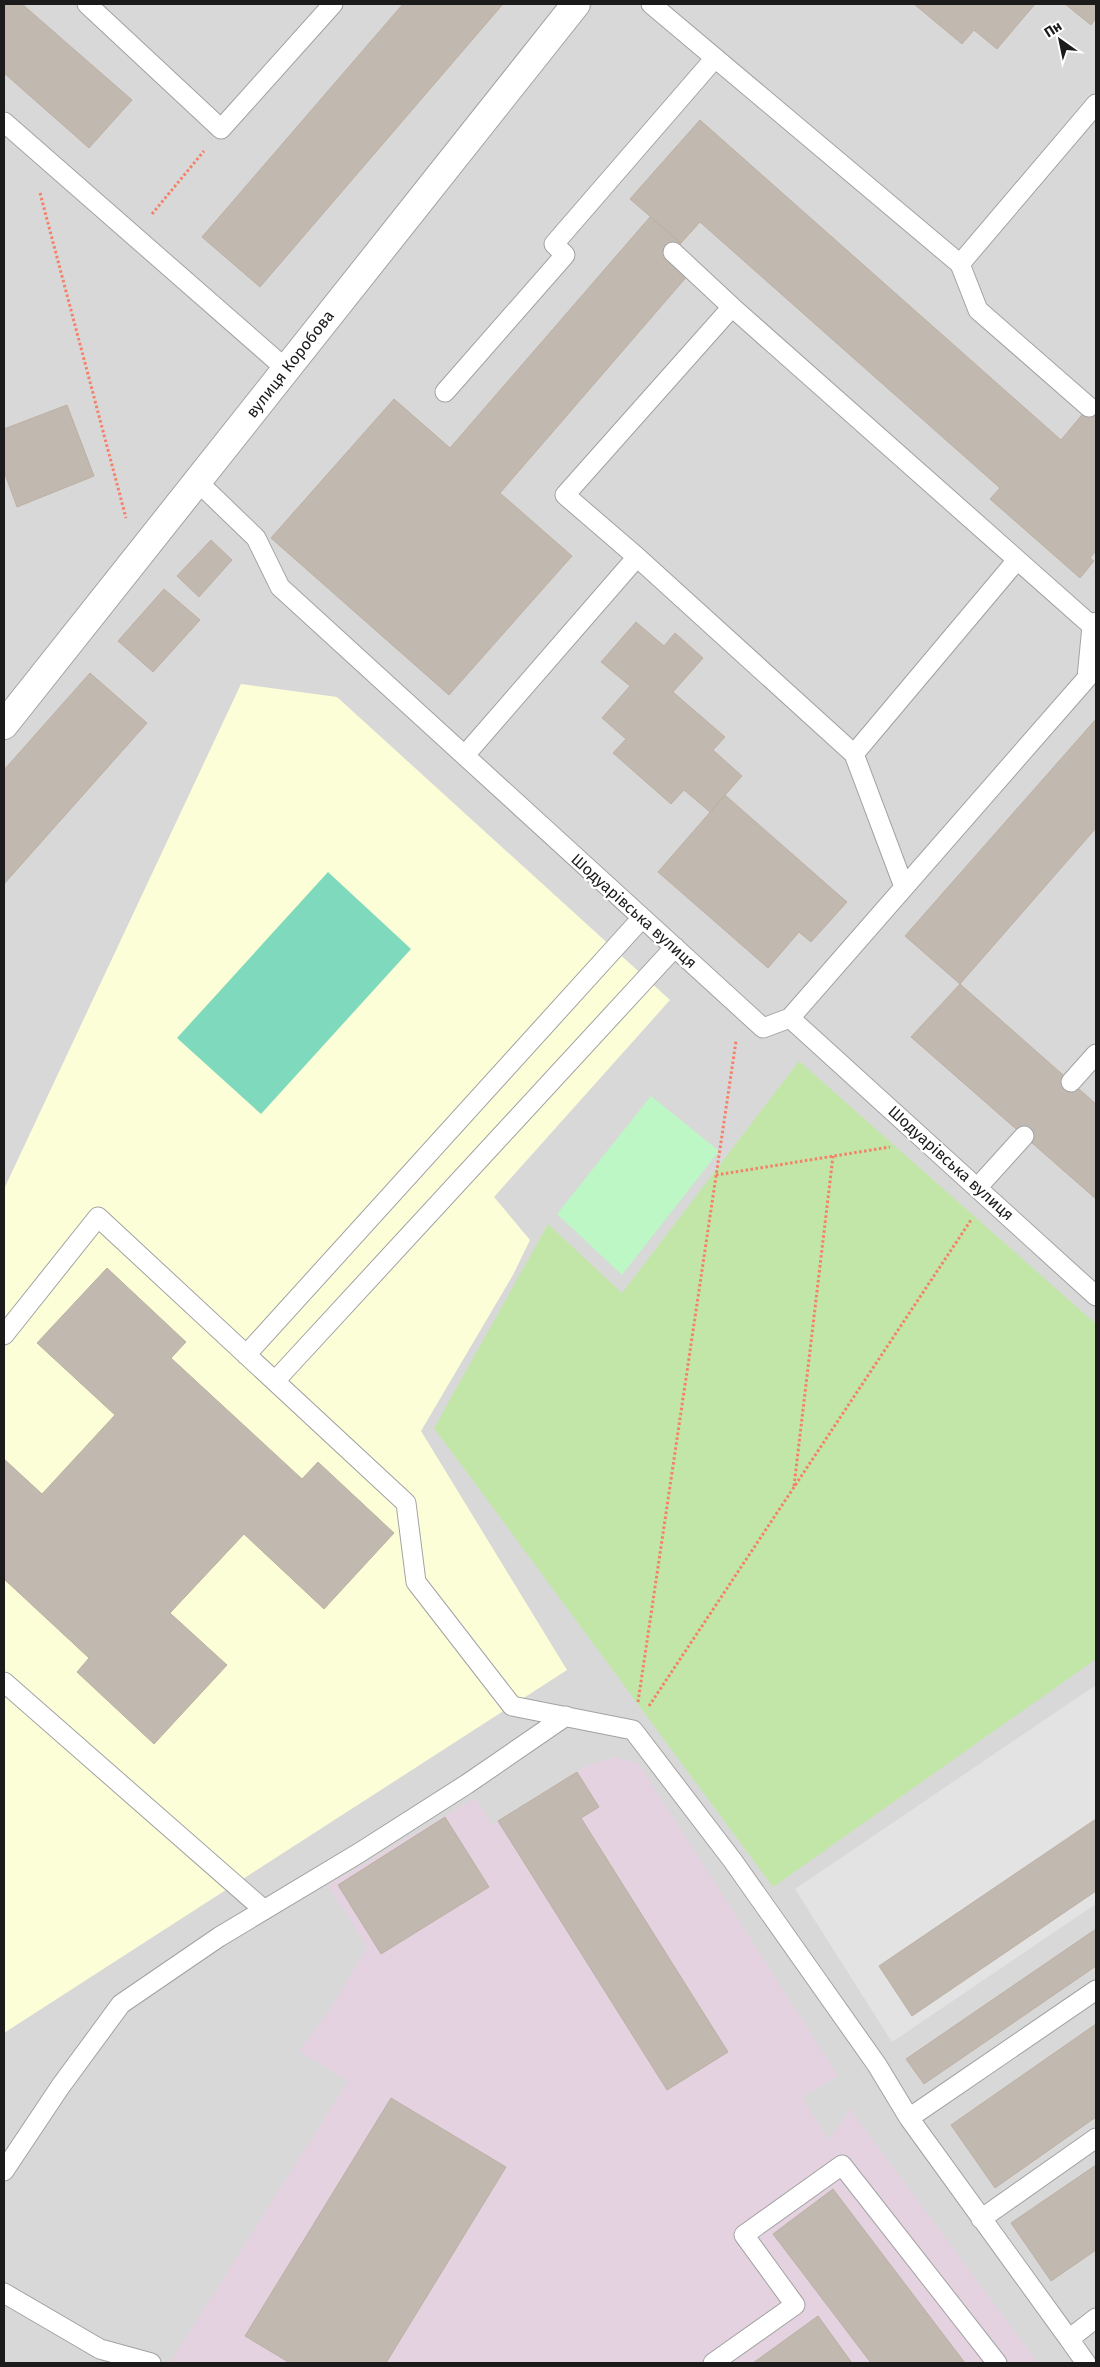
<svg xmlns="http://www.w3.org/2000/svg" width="1100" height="2367" viewBox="0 0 1100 2367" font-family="'Fira Sans',sans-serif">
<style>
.residential{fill:#d9d8d8}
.industrial{fill:#e5d2e1}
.education{fill:#fcfed8}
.grass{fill:#c2e6a7}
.park{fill:#bdf7c5}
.pitch{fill:#7fdabd}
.parking{fill:#e3e3e3}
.building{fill:#c1b8b0;stroke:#bdb0a3}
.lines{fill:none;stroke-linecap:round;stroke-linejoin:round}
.lane-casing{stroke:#a2a2a2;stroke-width:21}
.street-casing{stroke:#a2a2a2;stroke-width:30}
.path{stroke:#f58068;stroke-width:3;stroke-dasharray:2.5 2.5;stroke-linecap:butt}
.lane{stroke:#fff;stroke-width:19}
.street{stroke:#fff;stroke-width:28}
.labels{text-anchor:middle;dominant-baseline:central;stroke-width:4.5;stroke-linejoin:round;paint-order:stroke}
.street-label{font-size:16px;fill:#1b1b1b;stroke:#fff}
</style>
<rect width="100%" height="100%" fill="#ece9e0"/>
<!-- residential -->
<path class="residential" d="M4,4H1096V2363H4Z"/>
<!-- industrial -->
<path class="industrial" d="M615,1757L639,1764L838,2076L802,2097L829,2140L850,2109L1038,2363H170L348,2081L299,2051L329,2011L367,1947L328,1885L475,1798L492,1825L587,1766Z"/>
<!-- education -->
<path class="education" d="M241,684L337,697L670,1000L494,1197L530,1240L513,1275L421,1431L567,1670L4,2033V1189Z"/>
<!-- grass -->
<path class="grass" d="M799,1061L1096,1324V1659L773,1887L434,1428L548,1224L622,1293Z"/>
<!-- park -->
<path class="park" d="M651,1096L719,1151L622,1275L557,1214Z"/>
<!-- pitch -->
<path class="pitch" d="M328,872L411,949L261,1114L177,1038Z"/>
<!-- parking -->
<path class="parking" d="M1096,1685V1904L892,2042L795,1889Z"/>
<!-- building -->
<path class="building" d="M4,4H22L132,100L89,148L4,73Z
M403,4H503L260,287L202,237Z
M914,4H1035L997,49L974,30L962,44Z
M1065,4H1096V18L1091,25Z
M700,120L1061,440L1096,398V551L1090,558L1094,561L1080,578L990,499L1000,488L700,222L681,243L630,199Z
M650,217L681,243L669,257L689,274L500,493L572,556L449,695L271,538L394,399L450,448Z
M67,405L94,476L17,507L4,471V429Z
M211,540L232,560L199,597L177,576Z
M164,589L200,620L153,672L118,641Z
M636,622L664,646L675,633L703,658L673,692L725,737L713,750L742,776L710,812L684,790L671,804L613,753L626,739L602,718L630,686L601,662Z
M90,673L147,723L4,884V770Z
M1096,719V828L960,984L905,936Z
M725,795L847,902L811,942L799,932L768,968L658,872Z
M960,984L1096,1104V1199L911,1037Z
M107,1268L186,1342L171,1358L302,1479L318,1462L394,1533L324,1609L244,1534L170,1613L227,1665L154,1744L77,1672L89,1658L4,1579V1459L42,1494L115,1415L37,1343Z
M577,1772L599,1807L581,1818L728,2052L667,2090L498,1821Z
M445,1817L489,1887L381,1954L338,1885Z
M1096,1819V1891L912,2016L879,1966Z
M1096,1929V1966L924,2084L906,2059Z
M1096,2024V2117L995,2188L951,2125Z
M391,2098L506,2167L386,2363H290L245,2336Z
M1096,2165V2250L1051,2281L1011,2223Z
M833,2189L965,2363H871L773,2234Z
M818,2316L852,2363H753Z"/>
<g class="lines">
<defs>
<path id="lane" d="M87,4L221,129L333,4
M651,4L960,264L1096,104
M4,122L286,369
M673,252L732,307
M960,264L978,310L1089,407
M445,392L565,255L554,244L715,58
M197,481L256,538L280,587L763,1028L790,1018L1096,1296
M637,557L854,754L904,887
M854,754L1017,560
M465,755L637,557L565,495L732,307L1092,626L1096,622
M790,1018L1087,678L1092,626
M1071,1082L1096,1054
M977,1188L1024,1136
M4,1335L98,1217L406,1503L416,1582L512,1706L633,1730L733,1861L877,2065L909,2118L1069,2339L1096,2318
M246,1355L642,918
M275,1381L675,947
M4,1682L264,1910
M909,2118L1096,1990
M4,2171L60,2087L121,2004L219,1937L359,1853L467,1784L566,1716
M981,2219L1096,2138
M4,2293L100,2349L151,2363
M1069,2339L1086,2363
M713,2363L795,2305L744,2235L842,2165L997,2363"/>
<path id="street" d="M4,725L576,4"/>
</defs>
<!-- lane casing -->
<use href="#lane" class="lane-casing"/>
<!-- street casing -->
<use href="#street" class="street-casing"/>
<!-- path -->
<path class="path" d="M40,193L126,518
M152,214L204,151
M716,1175L890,1147
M794,1486L833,1156
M638,1702L736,1041
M649,1706L971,1220"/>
<!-- lane -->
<use href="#lane" class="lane"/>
<!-- street -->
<use href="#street" class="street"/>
</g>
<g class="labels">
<!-- street labels -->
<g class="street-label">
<text transform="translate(290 364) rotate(-52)">вулиця Коробова</text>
<text transform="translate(634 911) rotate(42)">Шодуарівська вулиця</text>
<text transform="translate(951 1163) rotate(42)">Шодуарівська вулиця</text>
</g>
</g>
<!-- border -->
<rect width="1100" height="2367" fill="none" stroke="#1b1b1b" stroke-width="10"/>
<!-- north arrow -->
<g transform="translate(1060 40) rotate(327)" stroke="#ffffff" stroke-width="4" paint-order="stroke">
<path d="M0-4L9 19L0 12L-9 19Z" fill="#1b1b1b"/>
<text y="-8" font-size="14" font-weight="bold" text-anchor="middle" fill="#1b1b1b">Пн</text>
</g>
</svg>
